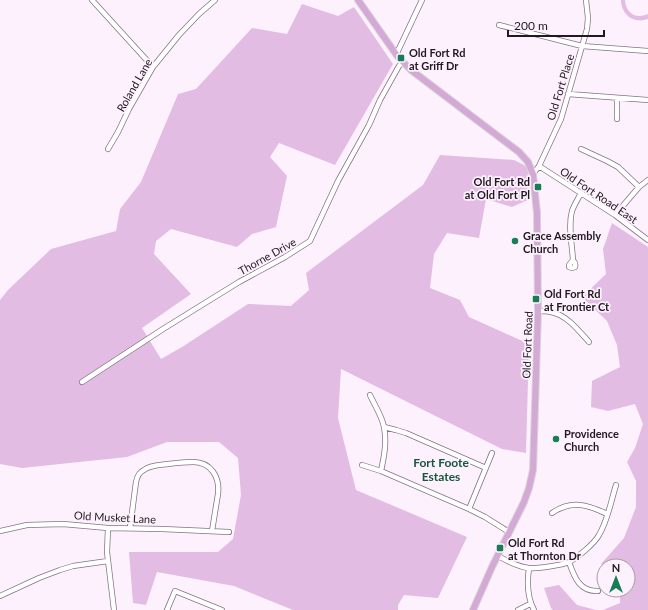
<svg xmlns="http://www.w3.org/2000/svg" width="648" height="610" viewBox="0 0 648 610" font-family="Lato,sans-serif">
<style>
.green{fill:#e2bce2}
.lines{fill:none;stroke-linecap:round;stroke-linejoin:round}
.minor-casing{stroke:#827482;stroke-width:6}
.major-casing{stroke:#d7d6d7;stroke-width:8}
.minor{stroke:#fff;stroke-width:4.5}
.major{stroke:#d4a9d5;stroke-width:6}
.poi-dot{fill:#187c55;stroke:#fef1fe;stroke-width:1.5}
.labels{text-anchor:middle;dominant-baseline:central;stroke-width:3.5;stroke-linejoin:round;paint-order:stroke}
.poi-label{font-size:11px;font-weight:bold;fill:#201a20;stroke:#fef1fe;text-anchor:start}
.street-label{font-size:11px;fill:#201a20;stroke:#fef1fe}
.neighbourhood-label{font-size:12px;font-weight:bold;fill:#15573c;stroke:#fef1fe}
</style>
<rect width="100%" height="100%" fill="#fef1fe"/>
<!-- green -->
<path class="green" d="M621,0H625C626,14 636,19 648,14V19C634,24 621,15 621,0Z
M302,4L338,16L354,7L393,64L335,165L279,143L270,157L287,176L276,227L252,234L237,247L171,229L156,241L154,254L191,294L142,328L161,359L182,347L248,304L291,306L309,290L306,273L423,185L440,155L514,160L528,167L530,199L512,207L486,199L479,238L447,233L434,254L430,288L460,300L469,317L529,344L526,453L502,449L341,369L338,418L356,490L467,537L438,598L404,595L398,605V610H293L234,586L157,572L146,605L133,603L129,552H218L233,539L241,495L238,458L219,442H167L127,457L22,468L0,464V300L8,290L51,249L116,231L120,209L141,182L178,94L196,89L252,28L287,34Z
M612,223L648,247V610H603L620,603V590H628V566L604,567L601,564L624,538L636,507V481L627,462L635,448L643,424L635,404L608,411L591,407L592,381L620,367L617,345L607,321L582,297L606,274L603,249Z
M559,585L577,605L596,610H553L551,608L544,588Z"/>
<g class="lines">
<defs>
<path id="minor" d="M92,0L153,67
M499,25L582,46L648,51
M396,55L422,0
M568,94L648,100
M617,119V98
M108,149L118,132L129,109L153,67L179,35L199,14L215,0
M581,149L607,161L618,167L639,187
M539,166L615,215L648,240
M533,174L539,166L561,119L587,29L588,18L586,0
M615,215L639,187L648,180
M573,260C572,244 568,226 572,211C574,205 578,199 581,193
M573,260C575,262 576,264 575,267L572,268L569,267V265Z
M538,311C543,311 547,311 551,312C567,315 579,331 589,342
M82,382L163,329L239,282L285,257L310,241L338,181L369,125L380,100L399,66L403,62
M370,395C375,406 382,416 384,427C387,442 384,457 381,471
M384,427L396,430L406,433L486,468
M362,465L381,471L469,509L485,517L509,532
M469,509L492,453
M552,513C571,500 587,504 607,514
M108,528L107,552L114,610
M130,528L136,482C137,477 139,472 144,470C150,465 161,465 168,464C176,463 185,462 193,462C211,462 220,477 218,494L212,531
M0,531L27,525L63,524L108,528L162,529L229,532
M498,556C507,561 518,567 529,568C537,569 562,565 569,562C578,557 594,544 599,535C608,520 611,501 616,485
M569,562C574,576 579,592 598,591
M529,568C527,582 527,597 534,610
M0,596L39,578L60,570L73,566L108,561
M167,610L175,591L222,610
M518,610L530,604"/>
<path id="major" d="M358,0L398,57L411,70L519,152L528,162L533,174L537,213L538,311L533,470L529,488L524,502L492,567L473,610"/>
</defs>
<!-- minor casing -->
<use href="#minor" class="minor-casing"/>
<!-- major casing -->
<use href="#major" class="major-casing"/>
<!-- minor -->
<use href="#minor" class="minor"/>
<!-- major -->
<use href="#major" class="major"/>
</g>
<!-- markers -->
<g class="poi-dot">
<rect x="397" y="54" width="8" height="8" rx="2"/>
<rect x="534" y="183" width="8" height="8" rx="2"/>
<circle cx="515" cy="241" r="4"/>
<rect x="532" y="295" width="8" height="8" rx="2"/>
<circle cx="556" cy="439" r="4"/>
<rect x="496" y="544" width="8" height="8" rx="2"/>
</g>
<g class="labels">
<!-- poi labels -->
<g class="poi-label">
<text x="409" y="52">Old Fort Rd<tspan x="409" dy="13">at Griff Dr</tspan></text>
<text x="530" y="181" text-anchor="end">Old Fort Rd<tspan x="530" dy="13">at Old Fort Pl</tspan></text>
<text x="523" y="235">Grace Assembly<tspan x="523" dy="13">Church</tspan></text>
<text x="544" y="293">Old Fort Rd<tspan x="544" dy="13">at Frontier Ct</tspan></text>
<text x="564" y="433">Providence<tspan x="564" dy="13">Church</tspan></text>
<text x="508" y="542">Old Fort Rd<tspan x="508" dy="13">at Thornton Dr</tspan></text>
</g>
<!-- street labels -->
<g class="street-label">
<text transform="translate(134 85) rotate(-60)">Roland Lane</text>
<text transform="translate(560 87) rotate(-73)">Old Fort Place</text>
<text transform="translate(599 195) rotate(34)">Old Fort Road East</text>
<text transform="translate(267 256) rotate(-29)">Thorne Drive</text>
<text transform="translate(527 345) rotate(-88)">Old Fort Road</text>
<text transform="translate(115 517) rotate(3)">Old Musket Lane</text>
</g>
<!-- neighbourhood labels -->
<g class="neighbourhood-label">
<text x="441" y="462">Fort Foote<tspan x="441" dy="14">Estates</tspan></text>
</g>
</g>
<!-- north arrow -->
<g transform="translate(616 578)"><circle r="19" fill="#fef1fe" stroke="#a59ba5"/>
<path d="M0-3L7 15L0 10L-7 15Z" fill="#187c55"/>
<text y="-6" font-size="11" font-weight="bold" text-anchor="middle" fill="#201a20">N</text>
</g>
<!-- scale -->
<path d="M508 30v6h96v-6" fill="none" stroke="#201a20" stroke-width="2"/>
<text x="514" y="30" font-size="12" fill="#201a20" stroke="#fef1fe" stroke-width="3" paint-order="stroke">200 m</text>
</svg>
